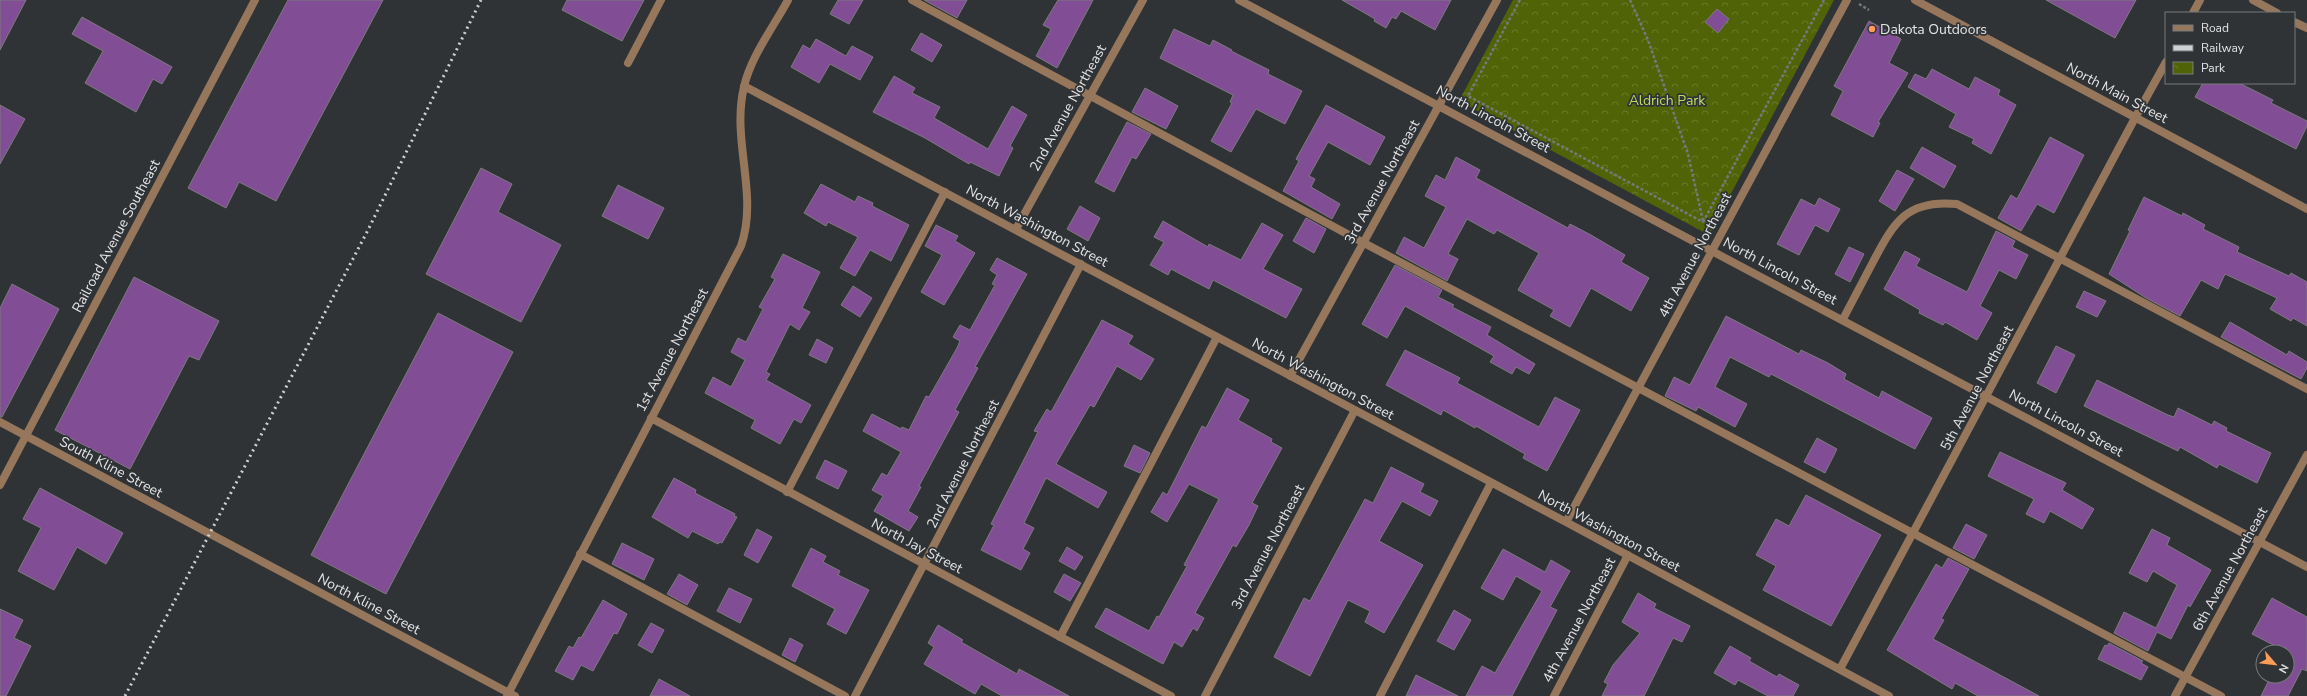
<svg xmlns="http://www.w3.org/2000/svg" width="2307" height="696" viewBox="0 0 2307 696" font-family="'Nunito Sans',sans-serif">
<style>
.park{fill:url(#park-crowns)}
.building{fill:#814e95;stroke:#7d7a7e}
.lines{fill:none;stroke-linecap:round;stroke-linejoin:round}
.path{stroke:#76787b;stroke-width:2.5;stroke-dasharray:3 2;stroke-linecap:butt}
.service{stroke:#96775c;stroke-width:8}
.minor{stroke:#96775c;stroke-width:8}
.tertiary{stroke:#96775c;stroke-width:8}
.rail{stroke:#ced0d2;stroke-width:3;stroke-dasharray:2 4;stroke-linecap:butt}
.poi-dot{fill:#fd9c56;stroke:#303336;stroke-width:1.5}
.labels{text-anchor:middle;dominant-baseline:central;stroke-width:3.5;stroke-linejoin:round;paint-order:stroke}
.poi-label{font-size:14px;fill:#e2e4e6;stroke:#303336;text-anchor:start}
.street-label{font-size:14px;fill:#e2e4e6;stroke:#303336}
.park-label{font-size:14px;fill:#bedc61;stroke:#303336}
</style>
<defs>
<pattern id="park-crowns" width="20" height="18" patternUnits="userSpaceOnUse"><rect width="20" height="18" fill="#516307"/><path d="M2 6a3 3 0 1 1 6 0M12 15a3 3 0 1 1 6 0" fill="none" stroke="#6a792b"/></pattern>
</defs>
<rect width="100%" height="100%" fill="#303336"/>
<!-- park -->
<path class="park" d="M1513,0H1834L1709,235L1459,101Z"/>
<!-- building -->
<path class="building" d="M0,0H26L0,50Z
M288,0H383L276,201L239,182L226,208L188,188Z
M567,0H644L622,41L562,10Z
M838,0H863L849,24L830,14Z
M924,0H967L957,18Z
M1058,0H1093L1057,68L1036,56L1051,29L1043,25Z
M1342,0H1451L1435,30L1401,11L1396,19L1392,17L1386,28L1374,21L1375,19Z
M2046,0H2136L2115,38Z
M1717,9L1729,19L1718,33L1705,22Z
M82,17L172,67L162,84L153,79L136,112L85,83L103,51L72,34Z
M1869,21L1901,39L1889,63L1908,73L1878,122L1880,123L1873,137L1831,115L1843,91L1834,86Z
M1174,29L1210,46L1213,40L1232,50L1231,51L1269,70L1268,74L1302,91L1285,124L1256,109L1231,152L1211,141L1232,103L1230,102L1233,95L1160,58Z
M921,33L942,45L932,62L911,50Z
M816,39L846,56L852,46L873,57L860,80L830,64L819,83L791,67L803,45L810,49Z
M1932,69L1969,89L1975,77L2000,90L1998,95L2016,105L1991,154L1972,143L1974,139L1949,127L1956,114L1908,87L1915,74L1926,79Z
M894,76L915,88L912,93L940,107L934,118L988,149L1012,106L1027,115L1010,146L1013,148L999,176L970,162L969,164L925,138L873,112Z
M2203,83H2239L2273,100L2271,103L2307,121V126L2296,149L2195,97Z
M1145,88L1178,106L1166,129L1132,112Z
M0,105L25,119L0,164Z
M1326,105L1385,137L1370,165L1328,142L1309,176L1315,179L1311,187L1340,204L1332,219L1283,191L1299,161L1296,159Z
M1127,122L1151,134L1136,159L1132,157L1114,192L1095,182Z
M2050,137L2084,155L2054,213L2037,204L2021,231L1998,218L2011,195L2017,199Z
M1922,147L1956,166L1944,188L1910,168Z
M1456,157L1480,170L1476,178L1568,228L1570,224L1591,235L1625,255L1621,262L1649,278L1631,311L1591,288L1570,327L1550,316L1554,310L1518,290L1539,253L1497,230L1494,234L1467,219L1448,254L1458,259L1447,281L1396,253L1404,237L1424,248L1446,207L1425,196L1436,175L1445,180Z
M481,168L512,184L498,212L561,245L521,322L426,274Z
M1897,170L1914,179L1895,211L1879,201Z
M821,184L855,202L858,196L873,203L872,206L909,225L891,261L870,250L855,276L840,268L858,237L828,222L826,226L804,213Z
M618,185L664,208L648,239L602,216Z
M2144,197L2182,216L2183,213L2205,225L2203,229L2239,247L2237,252L2289,276L2291,273L2307,282V326L2293,318L2291,321L2270,309L2277,298L2225,274L2218,289L2201,280L2180,316L2146,298L2109,274L2130,231L2128,230Z
M1819,198L1840,209L1828,232L1815,225L1799,255L1777,244L1801,199L1815,206Z
M1080,206L1100,218L1088,241L1067,229Z
M1306,218L1326,229L1314,253L1293,241Z
M1163,221L1208,247L1209,244L1241,260L1262,223L1283,235L1263,269L1302,289L1286,318L1213,280L1209,289L1171,269L1168,275L1150,265L1164,242L1154,237Z
M936,225L958,236L955,241L975,253L944,305L921,292L942,255L925,246Z
M1996,231L2015,241L2012,247L2028,255L2016,279L1999,270L1980,306L1992,313L1977,340L1945,322L1943,325L1919,313L1920,310L1884,289L1905,251L1920,259L1916,266L1967,292Z
M1849,247L1864,254L1850,282L1835,274Z
M783,254L820,272L802,308L810,312L799,330L790,324L766,372L770,374L766,380L811,405L801,423L794,419L780,444L751,428L755,420L705,393L713,377L731,387L745,360L731,352L738,338L746,342L763,309L759,307L775,279L771,277Z
M997,258L1027,274L975,367L978,368L955,410L959,412L919,486L921,487L908,511L918,517L909,531L874,511L883,496L872,490L882,473L887,476L901,452L863,431L872,414L901,429L902,427L909,430L926,396L929,397L957,348L960,341L953,337L960,325L970,330L995,285L992,284L997,275L990,270Z
M1395,265L1442,290L1438,297L1454,305L1452,307L1491,327L1487,335L1535,364L1529,374L1516,367L1512,374L1490,362L1494,356L1405,306L1387,338L1362,324Z
M134,277L219,321L199,360L189,356L130,469L55,430Z
M12,284L59,309L2,417H0V308Z
M853,286L872,298L860,317L841,305Z
M2084,291L2106,301L2097,317L2076,307Z
M438,313L513,352L386,594L311,555Z
M1726,316L1799,354L1801,350L1828,363L1846,374L1844,379L1879,398L1882,391L1932,418L1915,449L1771,374L1769,377L1730,357L1715,387L1747,404L1735,427L1698,407L1696,411L1665,396L1674,377L1690,385Z
M1102,320L1133,336L1128,344L1154,359L1141,380L1117,366L1094,407L1090,405L1056,464L1107,492L1098,508L1046,478L1024,523L1034,528L1023,549L1030,553L1021,570L981,550L994,525L991,524L1038,432L1034,431L1047,409L1051,412Z
M2230,322L2287,355L2289,351L2307,362V368L2301,379L2221,337Z
M817,339L833,348L826,363L809,355Z
M2056,346L2075,355L2056,393L2037,383Z
M1405,350L1460,378L1457,383L1539,427L1555,397L1580,410L1547,471L1523,458L1525,454L1476,426L1475,428L1443,410L1441,415L1386,385Z
M2097,380L2168,415L2174,417L2178,408L2212,425L2214,421L2227,428L2226,431L2271,453L2257,483L2219,464L2217,468L2180,447L2178,451L2084,406Z
M1227,388L1249,400L1238,420L1272,439L1271,442L1282,448L1252,503L1258,506L1249,525L1236,547L1233,545L1195,613L1204,618L1197,631L1193,628L1182,647L1174,642L1163,664L1095,627L1106,608L1149,631L1157,616L1159,617L1187,566L1184,565L1219,499L1189,484L1167,522L1151,512L1163,492L1167,495L1202,426L1206,428Z
M1817,438L1837,449L1825,473L1804,462Z
M1134,445L1150,453L1140,473L1124,466Z
M2000,452L2066,483L2062,490L2094,509L2082,529L2050,511L2044,523L2026,514L2034,499L1988,476Z
M825,460L847,471L838,489L816,478Z
M1391,467L1424,484L1420,492L1438,501L1430,516L1402,501L1379,541L1423,565L1384,633L1365,622L1370,611L1348,600L1310,676L1274,657L1304,598L1310,601L1365,499L1373,503Z
M674,478L696,490L695,493L735,514L734,516L737,517L722,543L720,542L718,544L692,531L688,538L652,517Z
M40,488L123,533L106,564L77,547L54,590L18,571L41,528L23,519Z
M1806,495L1881,535L1831,626L1763,590L1776,566L1756,555L1776,519L1789,526Z
M1966,524L1987,535L1974,559L1953,548Z
M757,529L772,537L758,563L744,555Z
M2152,529L2170,538L2167,545L2211,570L2190,607L2188,605L2171,639L2157,632L2148,651L2114,633L2124,612L2156,628L2177,585L2153,571L2147,582L2129,573Z
M622,543L654,559L644,580L612,564Z
M1067,547L1083,557L1075,570L1059,561Z
M811,548L826,556L823,562L840,571L838,575L869,590L846,634L827,624L835,609L792,586Z
M1503,549L1545,572L1551,560L1570,571L1550,607L1557,610L1512,696H1466L1482,666L1495,673L1542,591L1516,576L1503,600L1481,588Z
M1948,558L1969,569L1941,619L1944,620L1933,639L2039,696H1978L1955,683L1952,689L1887,650L1936,564L1942,568Z
M679,574L698,585L687,605L667,594Z
M1064,574L1081,583L1070,601L1054,592Z
M729,588L752,599L740,623L717,611Z
M1638,593L1656,604L1654,608L1690,626L1682,642L1673,638L1644,696H1602L1608,684L1604,682L1613,665L1640,633L1622,622Z
M2272,598L2307,617V671L2302,669L2288,696H2261L2271,676H2287V652L2252,634Z
M603,600L627,614L617,634L614,633L593,671L581,665L573,680L555,671L569,646L573,648L579,637L581,638Z
M0,609L23,620L14,638L31,646L6,696H0Z
M1454,610L1471,620L1454,650L1437,641Z
M651,623L664,630L652,653L638,645Z
M938,625L963,640L961,642L1017,674L1019,669L1069,696H1002L981,684L975,694L924,664L934,647L928,643Z
M790,638L803,645L795,662L782,655Z
M2109,643L2143,661L2141,663L2148,667L2141,680L2098,659L2105,645L2107,646Z
M1730,646L1751,658L1749,661L1777,677L1779,674L1799,685L1793,696H1768L1738,680L1735,685L1714,673Z
M1416,675L1458,696H1406Z
M659,679L690,696H650Z"/>
<g class="lines">
<!-- path -->
<path class="path" d="M1520,0L1468,96L1703,222
M1630,0L1648,40L1688,154L1703,221
M1859,4L1869,10
M1703,222L1824,0"/>
<!-- service -->
<path class="service" d="M912,0L1364,243L2221,696
M2253,0L2277,13
M2294,22L2307,28
M1843,319C1853,300 1863,281 1873,262C1894,222 1907,199 1957,204L2307,389
M787,492L945,192
M580,554L845,696
M1060,637L1217,337
M1380,696L1491,483"/>
<!-- minor -->
<path class="minor" d="M1239,0L2307,567
M628,63L661,0
M744,86L1566,522L1889,696
M1016,229L1143,0
M1290,376L1497,0
M651,418L1171,696
M0,485L255,0
M1566,522L1847,0
M1840,669L2135,118
M509,693L515,696
M855,696L1081,264
M1205,696L1355,410
M1554,696L1628,555
M2175,696L2307,455"/>
<!-- tertiary -->
<path class="tertiary" d="M1915,0L2307,209
M2193,13L2200,0
M2135,118L2166,62
M0,422L509,693
M507,696L741,246C759,195 731,140 744,87C750,58 774,26 788,0"/>
<!-- rail -->
<path class="rail" d="M125,696L368,230L481,0"/>
</g>
<!-- markers -->
<circle class="poi-dot" cx="1872" cy="29" r="4"/>
<g class="labels">
<!-- poi labels -->
<g class="poi-label">
<text x="1880" y="29">Dakota Outdoors</text>
</g>
<!-- street labels -->
<g class="street-label">
<text transform="translate(2117 93) rotate(28)">North Main Street</text>
<text transform="translate(1068 108) rotate(-61)">2nd Avenue Northeast</text>
<text transform="translate(1493 119) rotate(28)">North Lincoln Street</text>
<text transform="translate(1382 182) rotate(-61)">3rd Avenue Northeast</text>
<text transform="translate(1037 226) rotate(28)">North Washington Street</text>
<text transform="translate(116 236) rotate(-62)">Railroad Avenue Southeast</text>
<text transform="translate(1695 255) rotate(-62)">4th Avenue Northeast</text>
<text transform="translate(1780 271) rotate(28)">North Lincoln Street</text>
<text transform="translate(672 350) rotate(-62)">1st Avenue Northeast</text>
<text transform="translate(1323 379) rotate(28)">North Washington Street</text>
<text transform="translate(1977 388) rotate(-62)">5th Avenue Northeast</text>
<text transform="translate(2066 423) rotate(28)">North Lincoln Street</text>
<text transform="translate(963 464) rotate(-63)">2nd Avenue Northeast</text>
<text transform="translate(111 467) rotate(28)">South Kline Street</text>
<text transform="translate(1609 531) rotate(28)">North Washington Street</text>
<text transform="translate(917 546) rotate(28)">North Jay Street</text>
<text transform="translate(1268 547) rotate(-62)">3rd Avenue Northeast</text>
<text transform="translate(2230 569) rotate(-61)">6th Avenue Northeast</text>
<text transform="translate(369 604) rotate(28)">North Kline Street</text>
<text transform="translate(1579 620) rotate(-62)">4th Avenue Northeast</text>
</g>
<!-- park labels -->
<g class="park-label">
<text x="1667" y="100">Aldrich Park</text>
</g>
</g>
<!-- legend -->
<rect x="2165" y="12" width="130" height="72" fill="#303336" stroke="#777a7c"/>
<rect x="2173" y="25" width="20" height="6" fill="#96775c" stroke="#777a7c"/>
<text x="2201" y="32" font-size="12" fill="#e2e4e6">Road</text>
<rect x="2173" y="45" width="20" height="6" fill="#ced0d2" stroke="#777a7c"/>
<text x="2201" y="52" font-size="12" fill="#e2e4e6">Railway</text>
<rect x="2173" y="62" width="20" height="12" fill="url(#park-crowns)" stroke="#777a7c"/>
<text x="2201" y="72" font-size="12" fill="#e2e4e6">Park</text>
<!-- north arrow -->
<g transform="translate(2275 664) rotate(118)"><circle r="19" fill="#303336" stroke="#777a7c"/>
<path d="M0-3L7 15L0 10L-7 15Z" fill="#fd9c56"/>
<text y="-6" font-size="11" font-weight="bold" text-anchor="middle" fill="#e2e4e6">N</text>
</g>
</svg>
